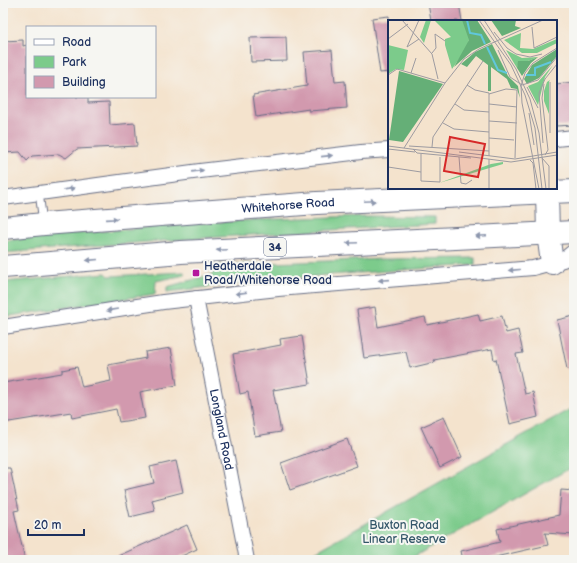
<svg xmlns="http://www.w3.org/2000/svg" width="577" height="563" viewBox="0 0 577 563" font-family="'Balsamiq Sans',sans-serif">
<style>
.green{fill:#7ccb8b;stroke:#4c7d74}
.building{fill:#d299ae}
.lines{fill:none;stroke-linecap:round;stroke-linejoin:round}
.lane-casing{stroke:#676e85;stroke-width:9}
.street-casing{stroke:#676e85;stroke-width:16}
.highway-casing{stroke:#676e85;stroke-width:24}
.lane{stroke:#fff;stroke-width:7}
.street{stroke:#fff;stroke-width:14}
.highway{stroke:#fff;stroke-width:22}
.oneway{fill:#8d97ae}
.poi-dot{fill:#b5179e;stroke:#f6f6f2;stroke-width:1.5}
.labels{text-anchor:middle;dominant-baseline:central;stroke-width:4;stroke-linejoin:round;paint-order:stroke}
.shield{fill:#f6f6f2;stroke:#5d6b8a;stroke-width:1}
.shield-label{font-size:11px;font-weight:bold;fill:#1b2f5e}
.street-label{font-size:12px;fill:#1b2f5e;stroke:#f6f6f2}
.poi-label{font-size:12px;fill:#1b2f5e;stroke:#f6f6f2;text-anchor:start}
.park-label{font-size:12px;fill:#335669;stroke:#f6f6f2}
.inset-river{fill:none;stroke:#60c7dc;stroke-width:2}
.inset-road{fill:none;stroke:#9d9ba1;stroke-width:1}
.view{fill:#d62828;fill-opacity:0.15;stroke:#d62828;stroke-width:2}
.inset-edge{fill:none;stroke:#1b2f5e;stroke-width:2}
</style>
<rect width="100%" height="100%" fill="#f6f6f2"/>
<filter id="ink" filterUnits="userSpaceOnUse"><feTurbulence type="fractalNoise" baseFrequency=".025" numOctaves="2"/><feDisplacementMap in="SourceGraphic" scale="8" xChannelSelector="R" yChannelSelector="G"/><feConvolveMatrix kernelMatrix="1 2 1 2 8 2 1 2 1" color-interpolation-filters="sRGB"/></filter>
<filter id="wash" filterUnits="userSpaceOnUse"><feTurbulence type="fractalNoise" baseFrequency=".012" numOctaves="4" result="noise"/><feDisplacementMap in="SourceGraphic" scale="16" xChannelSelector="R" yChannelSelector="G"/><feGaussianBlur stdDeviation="0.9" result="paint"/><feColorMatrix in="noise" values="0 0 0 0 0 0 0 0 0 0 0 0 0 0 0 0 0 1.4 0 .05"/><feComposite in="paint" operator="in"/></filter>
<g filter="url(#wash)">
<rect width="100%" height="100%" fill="#f4e3cd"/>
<!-- green -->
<path class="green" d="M368,216L435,217V224C291,232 147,241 3,253V241C41,236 79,233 117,230C201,222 285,218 368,216Z
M475,258V265L329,275L250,282L167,292V287L213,274V265L385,259Z
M184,272L185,275L156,281L155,294L3,317V282L106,273L109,276Z
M574,407V466L408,560H301L545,423Z"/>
<g id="blocks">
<!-- building -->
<path class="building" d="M428,3H459L462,21H431Z
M389,16V72L380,73L372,18Z
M286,37L287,61L251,62L250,38Z
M23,40V46L27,45V97H88V103L109,102L110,125L135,123L137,146L77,149L66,158L59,154L32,156L27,161L20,152L3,153V41Z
M332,50L335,82L345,81L347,108L309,111V109L256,117L253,95L307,86L304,52Z
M574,82V125L556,126V84Z
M375,307L378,327L425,317L427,325L478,314L480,321L502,316L506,333L518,330L523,353L516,354L525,394L533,392L538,417L510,424L496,359L494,360L492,349L434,360L435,362L410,368L406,352L364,358L357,310Z
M574,316V368L567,369L557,320Z
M302,336L310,384L273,390L281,432L255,436L248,392L240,394L233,354L281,345L280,339Z
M171,348L177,385L140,392L145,418L119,422L116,409L72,418L71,412L3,423V383L62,373V370L77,367L82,387L111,381L108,365L146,358L145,352Z
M444,417L462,457L440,468L421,427Z
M347,439L357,466L290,490L281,463Z
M176,461L183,492L152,500L155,511L130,517L124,490L154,483L150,467Z
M3,468H10L19,510L14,511L25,560H3Z
M561,490L574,491V535L545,533L548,545L482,560H463L461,551L500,542L497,529L559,515Z
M187,525L197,549L173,560H109Z"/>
</g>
</g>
<g filter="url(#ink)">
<use href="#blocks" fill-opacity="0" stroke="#676e85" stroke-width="1"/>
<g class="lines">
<defs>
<path id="lane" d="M39,193L43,222"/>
<g id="street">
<path d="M556,139L574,137"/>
<path d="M3,198L200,171L361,152L389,150"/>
<path id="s1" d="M196,298L247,560"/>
<path d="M3,327L163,302L278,289L533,268L563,260L574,251"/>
</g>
<g id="highway">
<path d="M547,192L548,233L552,263"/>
<path id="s2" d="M3,228L44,224L317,203L574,191"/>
<path d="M3,267L181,252L574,232"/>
</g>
</defs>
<!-- lane casing -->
<use href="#lane" class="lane-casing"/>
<!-- street casing -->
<use href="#street" class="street-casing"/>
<!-- highway casing -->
<use href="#highway" class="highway-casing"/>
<!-- lane -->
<use href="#lane" class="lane"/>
<!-- street -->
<use href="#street" class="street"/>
<!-- highway -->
<use href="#highway" class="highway"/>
</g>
<!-- one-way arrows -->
<defs><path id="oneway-solid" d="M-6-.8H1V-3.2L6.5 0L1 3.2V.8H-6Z"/></defs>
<g class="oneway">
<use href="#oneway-solid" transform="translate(327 156) rotate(-6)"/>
<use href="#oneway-solid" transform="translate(198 171) rotate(-8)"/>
<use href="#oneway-solid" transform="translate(69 189) rotate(-8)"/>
<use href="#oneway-solid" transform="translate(370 201) rotate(-3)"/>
<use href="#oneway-solid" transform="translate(112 219) rotate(-4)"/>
<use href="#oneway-solid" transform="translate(481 236) rotate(177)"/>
<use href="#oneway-solid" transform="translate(352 243) rotate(177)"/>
<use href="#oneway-solid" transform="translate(222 250) rotate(177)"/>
<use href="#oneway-solid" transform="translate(92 260) rotate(175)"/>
<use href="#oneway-solid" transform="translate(514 270) rotate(175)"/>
<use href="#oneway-solid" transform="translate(384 280) rotate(176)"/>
<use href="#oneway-solid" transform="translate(241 293) rotate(173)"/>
<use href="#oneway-solid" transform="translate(112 310) rotate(171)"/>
</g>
</g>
<!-- markers -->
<rect class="poi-dot" x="192" y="269" width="8" height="8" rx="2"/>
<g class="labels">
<!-- shield labels -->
<rect class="shield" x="264" y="238" width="22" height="18" rx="3"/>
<g class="shield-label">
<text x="275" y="247">34</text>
</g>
<!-- street labels -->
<g class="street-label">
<text stroke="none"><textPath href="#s2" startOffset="286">Whitehorse Road</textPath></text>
<text stroke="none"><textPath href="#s1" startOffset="134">Longland Road</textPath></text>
</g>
<!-- poi labels -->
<g class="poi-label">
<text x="204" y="266">Heatherdale<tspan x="204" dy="14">Road/Whitehorse Road</tspan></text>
</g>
<!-- park labels -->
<g class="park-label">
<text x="404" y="525">Buxton Road<tspan x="404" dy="14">Linear Reserve</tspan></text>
</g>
</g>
<!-- overview -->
<g transform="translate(388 20)">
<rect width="169" height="169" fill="#f4e3cd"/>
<path d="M38,0H43L36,23L32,17ZM46,0H78L82,13L80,26L64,49L57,25V19L63,17ZM133,13L132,28L145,29L169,19V23L149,33H134L116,20ZM0,25L20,30L16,50L8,49L0,54ZM118,30L134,38L150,37L140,41H131L129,48ZM165,45L157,57L150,85L140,66L150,62ZM162,60L161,62V94L156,81V71L159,62ZM115,142V144L51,163L103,144Z" fill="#7ccb8b"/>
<path d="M74,0H89L103,22L84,31L66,47L81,20ZM103,0H128L127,6L133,8L114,16ZM104,24L120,56L130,66L132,78L129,69L123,68L119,59L103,47V71H100V45L88,36L79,47L73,44L87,32ZM169,29V36L151,58L139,64L136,59L144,45ZM150,37L143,43L134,56L129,48L130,41H140ZM11,51L55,64L15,122L1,120Z" fill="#65af77"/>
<path class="inset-river" d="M79,0L82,13L93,15L97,24M99,27L110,50L119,53M138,55H147V48L163,42"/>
<path class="inset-road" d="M14,0L44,34L50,59M91,0L123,45L137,75L147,108L154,169M96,0L128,49L142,79L151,113L158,169M144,7L146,28L169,17M106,12L119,28L128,34L142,37L154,34M0,19L20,4M31,19L19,27L31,0M110,30L122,57L134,65L150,60L169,37M44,33L48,28L47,14L57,21M23,53L28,38M0,55L9,49L57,63M162,62V113M156,64L154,78L160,130L157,135M79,65L87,70L101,73V136M139,67L150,88M101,74L118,69L129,70L127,138M67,84L76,90L101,92M101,84L129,87M141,93L146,125M101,101L129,103M55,103L66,109L101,112M101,118L126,120M155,123L151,73L157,59L169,44M0,126L123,142L169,135M21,126L101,131M44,127L45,117L95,41M16,128L57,63L76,39L91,29L155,0M0,129L27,132M25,129L29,133L83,138M71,132L127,139L169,132M33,134V161L52,162V137M71,137L73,163L78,164L84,160M154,138L161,146V169M142,140L145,143L148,169M0,147L33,152M12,169H27M101,169V139M151,169L134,83L133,66L137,53L145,43L169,28"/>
<path class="view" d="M62,117L97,124L90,157L56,151Z"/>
<rect width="169" height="169" class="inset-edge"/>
</g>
<!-- margin -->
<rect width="577" height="563" fill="none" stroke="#f6f6f2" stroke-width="16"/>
<!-- legend -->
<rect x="26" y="26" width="130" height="72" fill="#f6f6f2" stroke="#9ea6b7"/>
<rect x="34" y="39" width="20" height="6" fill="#ffffff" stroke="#9ea6b7"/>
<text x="62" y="46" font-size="12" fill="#1b2f5e">Road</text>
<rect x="34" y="56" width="20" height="12" fill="#7ccb8b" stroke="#9ea6b7"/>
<text x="62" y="66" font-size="12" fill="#1b2f5e">Park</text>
<rect x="34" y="76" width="20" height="12" fill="#d299ae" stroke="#9ea6b7"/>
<text x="62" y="86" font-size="12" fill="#1b2f5e">Building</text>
<!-- scale -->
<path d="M28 529v6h56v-6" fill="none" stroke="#1b2f5e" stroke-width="2"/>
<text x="34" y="529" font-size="12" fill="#1b2f5e" stroke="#f6f6f2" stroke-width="3" paint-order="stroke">20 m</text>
</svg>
